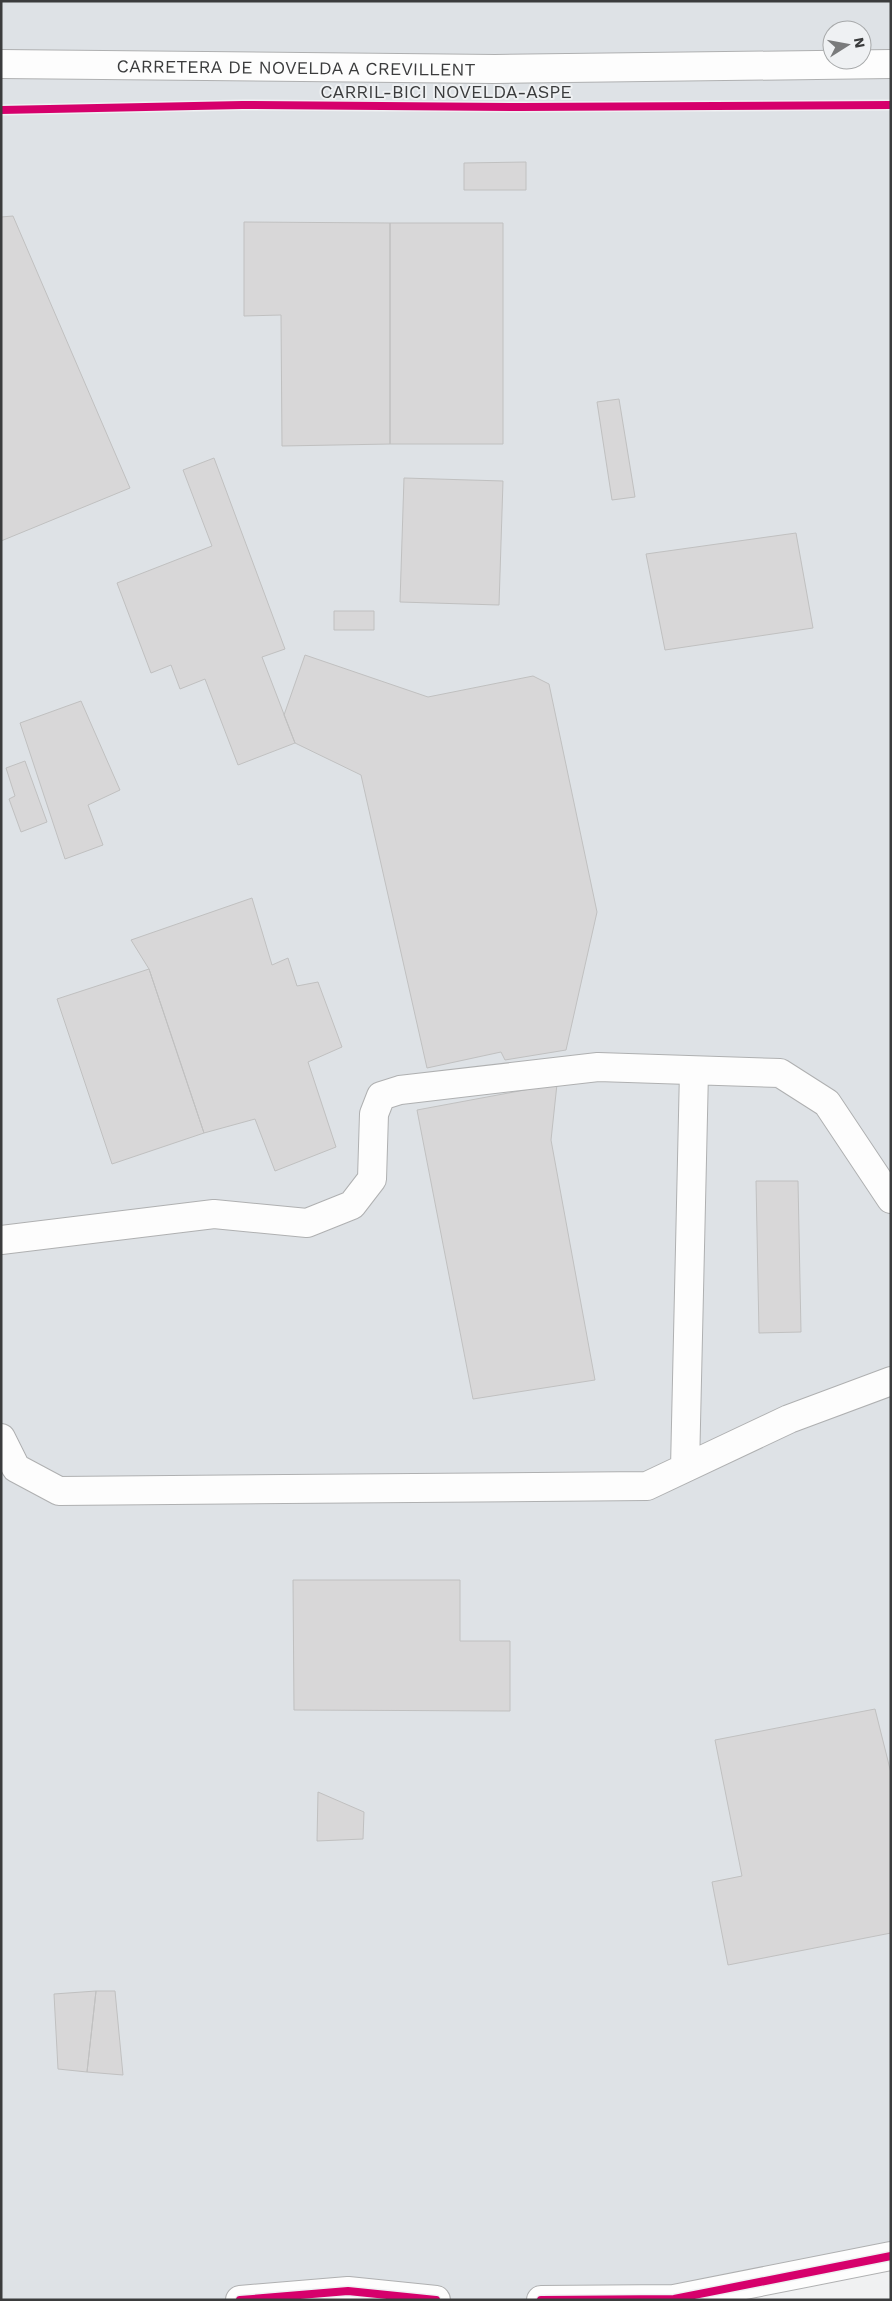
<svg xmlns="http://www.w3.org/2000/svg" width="892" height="2301" viewBox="0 0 892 2301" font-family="'Work Sans',sans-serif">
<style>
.built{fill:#dee2e6;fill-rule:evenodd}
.building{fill:#d8d7d8;stroke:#c0c0c0}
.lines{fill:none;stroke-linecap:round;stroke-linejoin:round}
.minor-casing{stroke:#afb0b1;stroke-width:30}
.highway-casing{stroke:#afb0b1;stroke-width:30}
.minor{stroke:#fdfdfd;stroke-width:28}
.highway{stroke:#fdfdfd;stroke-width:28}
.cycleway-casing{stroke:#eff1f3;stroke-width:11}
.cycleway{stroke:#d6006c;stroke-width:8}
.labels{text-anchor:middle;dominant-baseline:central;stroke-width:4;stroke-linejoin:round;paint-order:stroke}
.street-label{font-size:18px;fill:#3b3c3d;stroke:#eff1f3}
</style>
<rect width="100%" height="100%" fill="#f0f1f2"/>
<!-- built -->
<path class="built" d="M1,1H891V2255L674,2299L1,2300ZM832,30H862V60H832Z"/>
<!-- building -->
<path class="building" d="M526,162V190H464V163Z
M13,216L130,488L1,541V217Z
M244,222L390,223V444L282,446L281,315L244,316Z
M390,223H503V444H390Z
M619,399L635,497L612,500L597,402Z
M214,458L285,649L262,657L295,743L238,765L205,679L180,689L171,665L151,673L117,583L212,546L183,470Z
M404,478L503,481L499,605L400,602Z
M796,533L813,628L665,650L646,554Z
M334,611H374V630H334Z
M305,655L428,697L533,676L549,684L597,912L566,1050L505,1060L501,1052L427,1068L361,775L295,743L284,715Z
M81,701L120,790L88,805L103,845L65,859L20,723Z
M25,761L47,822L21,832L9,799L15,796L6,768Z
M252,898L272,965L288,958L297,986L318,982L342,1047L308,1062L336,1147L275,1171L255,1119L204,1133L149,969L131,940Z
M149,969L204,1133L112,1164L57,999Z
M557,1084L551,1140L595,1380L473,1399L417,1110Z
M756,1181H798L801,1332L759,1333Z
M293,1580H460V1641H510V1711L294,1710Z
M875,1709L891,1773V1933L728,1965L712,1882L742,1876L715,1740Z
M318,1792L364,1812L363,1839L317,1841Z
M96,1991L87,2072L58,2069L54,1994Z
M96,1991H115L123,2075L87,2072Z"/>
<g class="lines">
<defs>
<path id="minor" d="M1,1240L214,1214L307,1223L352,1205L372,1179L374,1114L381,1096L400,1090L598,1067L780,1073L827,1103L891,1199
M1,1438L16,1468L59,1491L647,1486L789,1419L891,1381
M685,1468L694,1071
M240,2300L348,2291L436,2300
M541,2300L674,2299L891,2256"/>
<g id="highway">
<path id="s1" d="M1,64L495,69L891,64"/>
</g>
</defs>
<!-- minor casing -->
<use href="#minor" class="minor-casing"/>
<!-- highway casing -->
<use href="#highway" class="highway-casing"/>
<!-- minor -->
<use href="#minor" class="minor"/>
<!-- highway -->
<use href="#highway" class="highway"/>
<defs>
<path id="cycleway" d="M1,110L242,105L521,107L891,105
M240,2300L348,2291L436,2300
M541,2300L674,2299L891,2256"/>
</defs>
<!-- cycleway casing -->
<use href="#cycleway" class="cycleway-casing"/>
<!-- cycleway -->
<use href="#cycleway" class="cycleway"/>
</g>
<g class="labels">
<!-- street labels -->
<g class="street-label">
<text stroke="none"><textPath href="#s1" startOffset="295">CARRETERA DE NOVELDA A CREVILLENT</textPath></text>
<text x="446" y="91">CARRIL-BICI NOVELDA-ASPE</text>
</g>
</g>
<!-- border -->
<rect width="892" height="2301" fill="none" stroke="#3b3c3d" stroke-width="5"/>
<!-- north arrow -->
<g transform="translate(847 45) rotate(79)"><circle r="24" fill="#eff1f3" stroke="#a7a9aa"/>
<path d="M0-4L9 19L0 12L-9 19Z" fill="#7a7b7c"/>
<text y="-8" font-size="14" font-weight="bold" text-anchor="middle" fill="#3b3c3d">N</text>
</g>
</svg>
